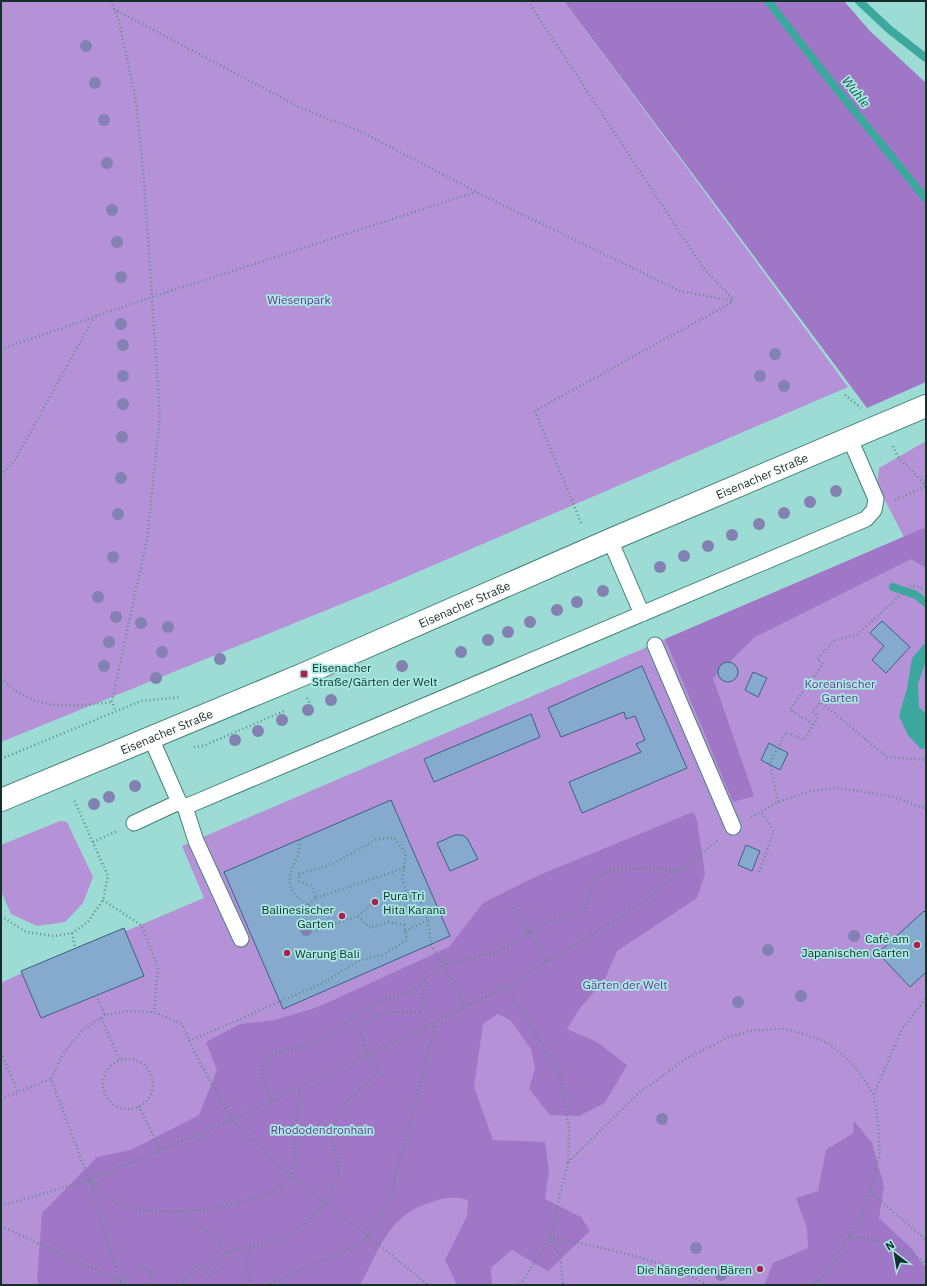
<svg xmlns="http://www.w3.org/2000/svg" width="927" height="1286" viewBox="0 0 927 1286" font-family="'IBM Plex Sans',sans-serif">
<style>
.green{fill:#b592d8}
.forest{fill:#a077c6}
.water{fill:#3ba79d}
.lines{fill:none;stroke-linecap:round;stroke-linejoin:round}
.stream{stroke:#3ba79d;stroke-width:8}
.building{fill:#85aacd;stroke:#3d6080}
.lane-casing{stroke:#42817a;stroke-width:17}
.secondary-casing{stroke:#42817a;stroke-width:24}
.path{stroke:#5f8e88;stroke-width:2.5;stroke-dasharray:1 3;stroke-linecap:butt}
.lane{stroke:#fff;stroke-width:15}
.secondary{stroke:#fff;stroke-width:22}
.tree{fill:#8281b2}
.poi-dot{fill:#af1e51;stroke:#a8e9e1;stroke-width:1.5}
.labels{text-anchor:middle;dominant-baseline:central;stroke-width:3.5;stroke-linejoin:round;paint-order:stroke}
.park-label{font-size:12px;fill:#6c3796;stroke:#a8e9e1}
.street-label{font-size:12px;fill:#152f2d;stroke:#a8e9e1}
.poi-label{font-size:12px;fill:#152f2d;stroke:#a8e9e1;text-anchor:start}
.water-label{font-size:13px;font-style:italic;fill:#1c5752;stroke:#a8e9e1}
</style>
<rect width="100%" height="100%" fill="#9cdcd4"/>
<!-- green -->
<path class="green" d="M1,1H564L848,387L371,592L1,742Z
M926,441V527L919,531L926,539V1285H1V983L22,973L21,971L124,928L126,931L204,898L182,846L904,537L877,485L879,468Z
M60,821L67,822L93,877L83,903L65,922L37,926L11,914L1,891V845Z"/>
<!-- forest -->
<path class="forest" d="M564,1H844L870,31L926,83V382L867,408Z
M926,527V568L911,559L755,637L713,678L754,796L733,802L665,639Z
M693,812L697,820L705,874L697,898L617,951L605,979L580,1008L567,1029L597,1042L627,1065L605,1103L579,1116L550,1115L529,1089L535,1068L531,1049L510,1020L498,1014L483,1024L474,1087L493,1140L545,1142L549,1170L545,1199L581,1217L590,1231L548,1271L512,1250L491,1268L492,1285H457L445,1260L467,1216L468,1200C455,1196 447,1197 435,1201C389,1213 381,1247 360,1285H39L37,1279L42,1213L97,1157L131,1150L199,1115L217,1070L206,1042L240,1024L275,1020L318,1007L449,947L483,903L537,876Z
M854,1121L872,1143L884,1186L879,1218L912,1249L926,1269V1285H764L773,1263L808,1248L807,1229L796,1198L818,1191L826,1150L853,1133Z"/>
<!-- water -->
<path class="water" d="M926,642V660L918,684L919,707L926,714V748L921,749L908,735L899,716L907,689L912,658Z"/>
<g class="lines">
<!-- stream -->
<path class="stream" d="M768,1L831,82L926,199
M859,1L890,30L926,58
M893,587L916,595L926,603"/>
</g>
<!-- building -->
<path class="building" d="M882,621L910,647L886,673L872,660L884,646L870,633Z
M718 672a10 10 0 1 1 20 0a10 10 0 1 1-20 0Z
M642,666L687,768L582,813L569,782L641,752L636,744L645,740L635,716L626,719L624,712L561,737L548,708Z
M753,672L767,678L758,697L745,690Z
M531,714L540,737L434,782L424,759Z
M769,743L788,753L780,770L761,760Z
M391,800L450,936L283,1009L224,872Z
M455,835H462L467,838L478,859L450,871L437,843Z
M746,845L760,851L752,871L738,865Z
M924,911L926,913V972L910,987L878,953Z
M124,928L144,976L41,1018L21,971Z"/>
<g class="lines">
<defs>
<path id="lane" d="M610,540L642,614
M655,645L733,827
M151,738L179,802L185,807L866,519L874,510L876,499L850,439
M185,807L196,841L241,939
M134,823L179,802"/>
<g id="secondary">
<path id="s1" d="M1,800L304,674L610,540L926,406"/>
</g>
</defs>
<!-- lane casing -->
<use href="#lane" class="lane-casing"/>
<!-- secondary casing -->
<use href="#secondary" class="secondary-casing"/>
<!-- path -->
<path class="path" d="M111,1L119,22L136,101L144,180L160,416L147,538L112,701L115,711
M528,1L704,269L734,300
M114,9L299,107L364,133L476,192L680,291L734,301
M1,349L152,297L476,192
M845,395L861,408
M893,446L898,457L926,485
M1,475L15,460L94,317
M895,500L926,486
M581,523L535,411L734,301
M1,678C36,712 67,707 112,702
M307,698L313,710
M813,724L790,710L823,664L817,659L835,640L858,634L911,585L926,590
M194,747L203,746L284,711
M1,759L141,701L181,697
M778,802L770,763L786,732L804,740L818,717L812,711L821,702L887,757L926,760
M751,817L778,802L810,791L838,788L891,796L926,809
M299,840C304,863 269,881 309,905
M93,842L117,831
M759,872L774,831L761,812
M316,898L405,868
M103,900L141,925L158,967L154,1012
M511,904L529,933L545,923L584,911C587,903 588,891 592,884C605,861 658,870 680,871
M1,916L26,932L54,936L72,933L88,922L103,900L108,876L74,800
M358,916L372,904
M405,931L428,920
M72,933L75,948
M505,987L533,1029L559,1073L569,1129L568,1162L550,1237L520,1285
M96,995L105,1015L128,1011L154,1012L182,1024L195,1053L232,1120L292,1178L368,1236L428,1285
M105,1015L84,1029L64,1052L51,1079L89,1180L121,1285
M101,1018L120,1060
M189,1041L323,983L360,960L383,955L407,940L404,925L388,922L370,928L358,916L317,930L306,923V908L316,898L312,886L299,881V874L333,864L377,839L394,838L406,853L402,880L407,893L421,903L428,920L431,945L443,965L465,1007
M1,1053L18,1092
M103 1084a25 25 0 1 1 50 0a25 25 0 1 1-50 0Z
M874,1094L902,1029L926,998
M1,1099L51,1079
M271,1101L263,1077V1063L270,1055L285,1050L307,1046L334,1031L372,1004L409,992L443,965L493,953L529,933L547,962
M139,1106L160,1150
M568,1162L640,1092L687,1058L729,1037L755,1030L785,1029L807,1035L830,1044L855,1066L874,1095L878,1125L880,1152L875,1175L858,1222L827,1272L813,1285
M89,1180C97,1188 106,1198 117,1203C159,1220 228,1209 269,1193C277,1189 285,1183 292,1178L299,1088
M869,1191L926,1240
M1,1206L89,1180L232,1120L505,987L638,906L718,840
M182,1211L185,1216L218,1239L226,1254
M1,1226L128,1285
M550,1237C603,1248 659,1258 707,1285
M550,1237L560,1255L563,1285
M848,1237C878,1240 902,1246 926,1264
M120,1281L139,1268L151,1270L149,1285
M180,1285L196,1267L210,1275C225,1244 238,1251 267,1243C292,1236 318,1218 329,1193C332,1187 338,1177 338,1171C338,1158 333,1144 330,1132L349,1099L378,1073L367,1055L360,1030C374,1008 398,1012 421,1012L425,979
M251,1285L246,1264L251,1246
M267,1285L357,1245L368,1236L391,1195L436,1022"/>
<!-- lane -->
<use href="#lane" class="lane"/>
<!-- secondary -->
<use href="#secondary" class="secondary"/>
</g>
<!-- trees -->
<g class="tree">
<circle cx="86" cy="46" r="6"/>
<circle cx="95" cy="83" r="6"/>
<circle cx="104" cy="120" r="6"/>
<circle cx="107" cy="163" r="6"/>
<circle cx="112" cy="210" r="6"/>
<circle cx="117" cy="242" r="6"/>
<circle cx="121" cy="277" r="6"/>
<circle cx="121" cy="324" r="6"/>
<circle cx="123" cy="345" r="6"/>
<circle cx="775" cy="354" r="6"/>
<circle cx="123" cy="376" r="6"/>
<circle cx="760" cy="376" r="6"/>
<circle cx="784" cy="386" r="6"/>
<circle cx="123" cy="404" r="6"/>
<circle cx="122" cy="437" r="6"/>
<circle cx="121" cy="478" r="6"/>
<circle cx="836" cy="491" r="6"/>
<circle cx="810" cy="502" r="6"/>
<circle cx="784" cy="513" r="6"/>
<circle cx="118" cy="514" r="6"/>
<circle cx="759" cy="524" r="6"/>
<circle cx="732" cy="535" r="6"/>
<circle cx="708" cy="546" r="6"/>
<circle cx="684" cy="556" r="6"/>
<circle cx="113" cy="557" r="6"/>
<circle cx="660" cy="567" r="6"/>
<circle cx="603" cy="591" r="6"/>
<circle cx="98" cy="597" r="6"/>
<circle cx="577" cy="602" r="6"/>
<circle cx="557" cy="610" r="6"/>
<circle cx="116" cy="617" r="6"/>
<circle cx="530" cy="622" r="6"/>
<circle cx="141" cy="623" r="6"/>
<circle cx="168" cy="627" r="6"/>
<circle cx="508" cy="632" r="6"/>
<circle cx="488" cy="640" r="6"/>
<circle cx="109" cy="642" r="6"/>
<circle cx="162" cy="652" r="6"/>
<circle cx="461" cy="652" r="6"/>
<circle cx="220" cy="659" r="6"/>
<circle cx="104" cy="666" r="6"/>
<circle cx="402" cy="666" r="6"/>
<circle cx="156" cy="678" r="6"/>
<circle cx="331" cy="700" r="6"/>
<circle cx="308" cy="710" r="6"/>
<circle cx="282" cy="720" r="6"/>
<circle cx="258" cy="731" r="6"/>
<circle cx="235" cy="740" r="6"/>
<circle cx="135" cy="786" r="6"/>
<circle cx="109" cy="797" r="6"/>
<circle cx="94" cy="804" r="6"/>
<circle cx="306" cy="930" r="6"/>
<circle cx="854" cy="936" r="6"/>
<circle cx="768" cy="950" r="6"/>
<circle cx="801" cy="996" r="6"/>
<circle cx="738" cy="1002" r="6"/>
<circle cx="662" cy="1119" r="6"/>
<circle cx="696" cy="1248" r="6"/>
<circle cx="721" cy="1275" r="6"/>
</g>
<!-- markers -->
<g class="poi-dot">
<rect x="300" y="670" width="8" height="8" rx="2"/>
<circle cx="375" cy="902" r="4"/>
<circle cx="342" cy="916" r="4"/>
<circle cx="917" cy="945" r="4"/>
<circle cx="287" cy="953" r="4"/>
<circle cx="760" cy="1269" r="4"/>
</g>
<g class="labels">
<!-- park labels -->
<g class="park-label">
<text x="299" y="299">Wiesenpark</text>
<text x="840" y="683">Koreanischer<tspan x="840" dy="14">Garten</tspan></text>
<text x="625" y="984">Gärten der Welt</text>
<text x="322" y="1129">Rhododendronhain</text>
</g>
<!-- street labels -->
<g class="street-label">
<text stroke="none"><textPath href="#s1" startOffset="827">Eisenacher Straße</textPath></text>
<text stroke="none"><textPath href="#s1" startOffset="503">Eisenacher Straße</textPath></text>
<text stroke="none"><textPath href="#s1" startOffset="179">Eisenacher Straße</textPath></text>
</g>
<!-- poi labels -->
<g class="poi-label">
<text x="312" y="667">Eisenacher<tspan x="312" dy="14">Straße/Gärten der Welt</tspan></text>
<text x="383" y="895">Pura Tri<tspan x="383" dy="14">Hita Karana</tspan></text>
<text x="334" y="909" text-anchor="end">Balinesischer<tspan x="334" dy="14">Garten</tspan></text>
<text x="909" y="938" text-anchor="end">Café am<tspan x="909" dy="14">Japanischen Garten</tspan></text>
<text x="295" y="953">Warung Bali</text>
<text x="752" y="1269" text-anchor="end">Die hängenden Bären</text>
</g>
<!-- water labels -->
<g class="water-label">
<text transform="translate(856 92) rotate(51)">Wuhle</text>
</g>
</g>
<!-- border -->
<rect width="927" height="1286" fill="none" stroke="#152f2d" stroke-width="4"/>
<!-- north arrow -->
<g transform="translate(895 1254) rotate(329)" stroke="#a8e9e1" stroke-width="3" paint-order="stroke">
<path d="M0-3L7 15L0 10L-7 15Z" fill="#152f2d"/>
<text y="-6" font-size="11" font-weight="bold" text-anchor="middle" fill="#152f2d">N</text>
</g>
</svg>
